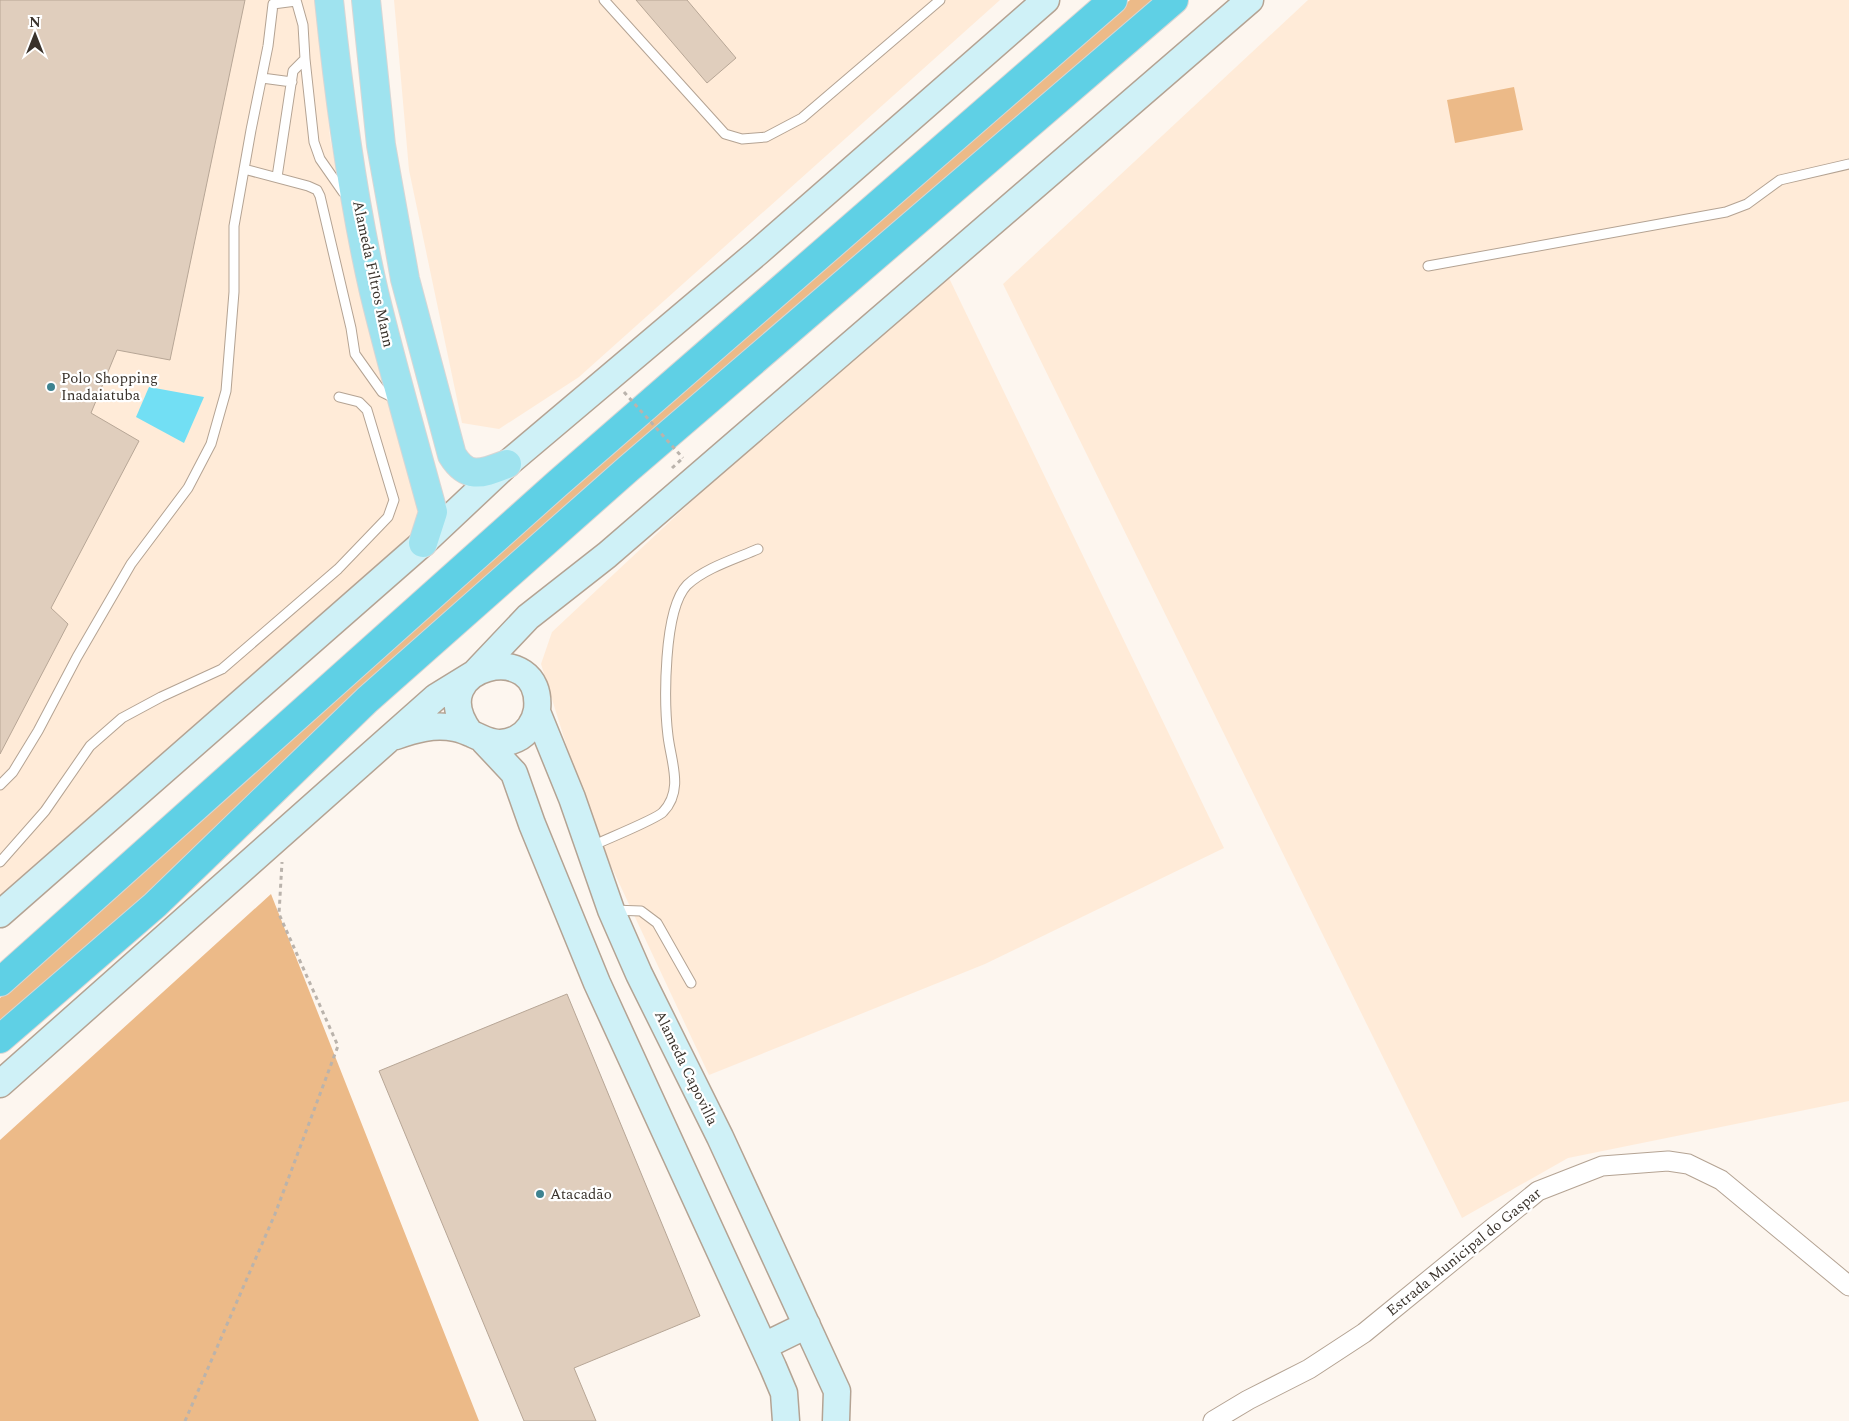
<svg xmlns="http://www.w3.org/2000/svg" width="1849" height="1421" viewBox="0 0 1849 1421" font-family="Spectral,serif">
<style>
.built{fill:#ffebd8}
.green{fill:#ecba88}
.water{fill:#72dff4}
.building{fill:#e0cebd;stroke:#b7a696}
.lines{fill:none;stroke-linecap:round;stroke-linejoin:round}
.lane-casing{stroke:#b4a393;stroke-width:11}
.street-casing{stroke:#b4a393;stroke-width:21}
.secondary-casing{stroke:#b4a393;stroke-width:29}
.primary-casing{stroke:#d7d6d5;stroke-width:30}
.highway-casing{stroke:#d7d6d5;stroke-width:30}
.path{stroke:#bab3ac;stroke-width:3;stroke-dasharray:4 4;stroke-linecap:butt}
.lane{stroke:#fff;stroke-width:9}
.street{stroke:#fff;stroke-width:19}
.secondary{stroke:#cff1f7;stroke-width:26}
.primary{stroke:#9fe3ef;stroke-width:28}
.highway{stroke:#5fd0e5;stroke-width:28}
.path-bridge{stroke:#bab3ac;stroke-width:3;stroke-dasharray:4 4;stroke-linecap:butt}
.poi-dot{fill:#3e8390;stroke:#fff;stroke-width:2}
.labels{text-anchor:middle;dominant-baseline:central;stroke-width:4.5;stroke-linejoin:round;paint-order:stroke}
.street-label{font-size:15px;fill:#39322b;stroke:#fff}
.poi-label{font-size:15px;fill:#39322b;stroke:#fff;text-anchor:start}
</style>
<rect width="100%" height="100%" fill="#fdf6ef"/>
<!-- built -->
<path class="built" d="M0,0H318L330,138L379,369L415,489L419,512L411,535L0,896Z
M394,0H1000L579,377L499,429L462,423L409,170Z
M1308,0H1849V1101L1568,1158L1462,1218L1003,284Z
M949,278L1224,848L985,964L709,1075L590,821L541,664L552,632L743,453Z"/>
<!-- green -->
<path class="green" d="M1130,0H1160L0,1025V998L678,387Z
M1514,87L1523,130L1455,143L1447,100Z
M271,894L479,1421H0V1140Z"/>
<!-- water -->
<path class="water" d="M149,387L204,397L184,443L136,417Z"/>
<!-- building -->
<path class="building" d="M0,0H245L170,360L117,350L91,413L139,441L51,608L68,624L0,754Z
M636,0H687L736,58L707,83Z
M567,994L700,1316L574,1368L596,1421H524L379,1071Z"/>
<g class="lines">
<defs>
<path id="lane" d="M296,0L303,25L305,59L314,142L320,159L343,192
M604,0L725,134L742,139L766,137L802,118L940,0
M262,78L292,82
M244,169L308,186L317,190L320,196L351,328L355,354L382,392L396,399
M277,177L293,71L305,59
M1428,266L1726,212L1747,204L1780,180L1849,164
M0,785L13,772L38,731L77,657L131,564L188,488L211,444L226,391L234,292V226L251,130L268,46L273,4L296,1
M592,846C604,840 657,819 663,812C684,790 671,762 668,736C664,703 663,610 687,585C705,568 735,559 758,549
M0,862L45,811L90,746L122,718L161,697L222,669L338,569L388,517L394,500L367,410L359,402L339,397
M613,910L641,911L657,923L691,983"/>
<path id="street" d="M1213,1421L1248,1400L1309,1369L1364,1333L1538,1191L1602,1166L1668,1161L1688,1164L1721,1180L1849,1286"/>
<path id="secondary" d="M537,712L572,798L611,910L639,974L720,1137L837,1391L836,1421
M396,736C415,729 434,724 455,728C477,732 491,751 516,739C527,734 535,722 537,710C545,636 419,665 470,733
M484,741L514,773L532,824L597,983L773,1367L784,1393L786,1421
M0,914L423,543L507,464L758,252L1046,0
M0,1084L436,697L475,673L528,617L607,555L1250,0
M764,1346L807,1325"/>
<path id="primary" d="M329,0C339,97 352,197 374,292C392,366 413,439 433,512L423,543
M366,0L381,145L405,279L452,455C468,481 483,473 507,464"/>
<path id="highway" d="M0,982L558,483L1113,0
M0,1039L155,905L367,700L628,469L1174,0"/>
</defs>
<!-- lane casing -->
<use href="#lane" class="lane-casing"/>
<!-- street casing -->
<use href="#street" class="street-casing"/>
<!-- secondary casing -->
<use href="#secondary" class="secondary-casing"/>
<!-- primary casing -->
<use href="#primary" class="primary-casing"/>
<!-- highway casing -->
<use href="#highway" class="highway-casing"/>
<!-- path -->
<path class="path" d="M672,468L683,458
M185,1421L275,1214L338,1046L279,914L282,862"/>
<!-- lane -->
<use href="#lane" class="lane"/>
<!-- street -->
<use href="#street" class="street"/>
<!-- secondary -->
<use href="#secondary" class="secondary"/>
<!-- primary -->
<use href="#primary" class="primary"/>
<!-- highway -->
<use href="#highway" class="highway"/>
<!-- path-bridge -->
<path class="path-bridge" d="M624,392L683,458"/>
</g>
<!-- markers -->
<g class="poi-dot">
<circle cx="51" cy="387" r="5"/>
<circle cx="540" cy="1194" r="5"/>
</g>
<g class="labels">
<!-- street labels -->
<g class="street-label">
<text transform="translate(373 274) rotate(78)">Alameda Filtros Mann</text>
<text transform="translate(686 1068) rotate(64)">Alameda Capovilla</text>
<text transform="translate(1464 1252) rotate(-39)">Estrada Municipal do Gaspar</text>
</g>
<!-- poi labels -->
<g class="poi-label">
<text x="61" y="378">Polo Shopping<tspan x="61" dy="17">Inadaiatuba</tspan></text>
<text x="550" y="1194">Atacadão</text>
</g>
</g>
<!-- north arrow -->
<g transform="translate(35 35)" stroke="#ffffff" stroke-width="4" paint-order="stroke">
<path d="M0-4L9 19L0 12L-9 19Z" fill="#39322b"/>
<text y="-8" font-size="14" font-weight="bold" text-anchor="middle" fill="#39322b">N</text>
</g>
</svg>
